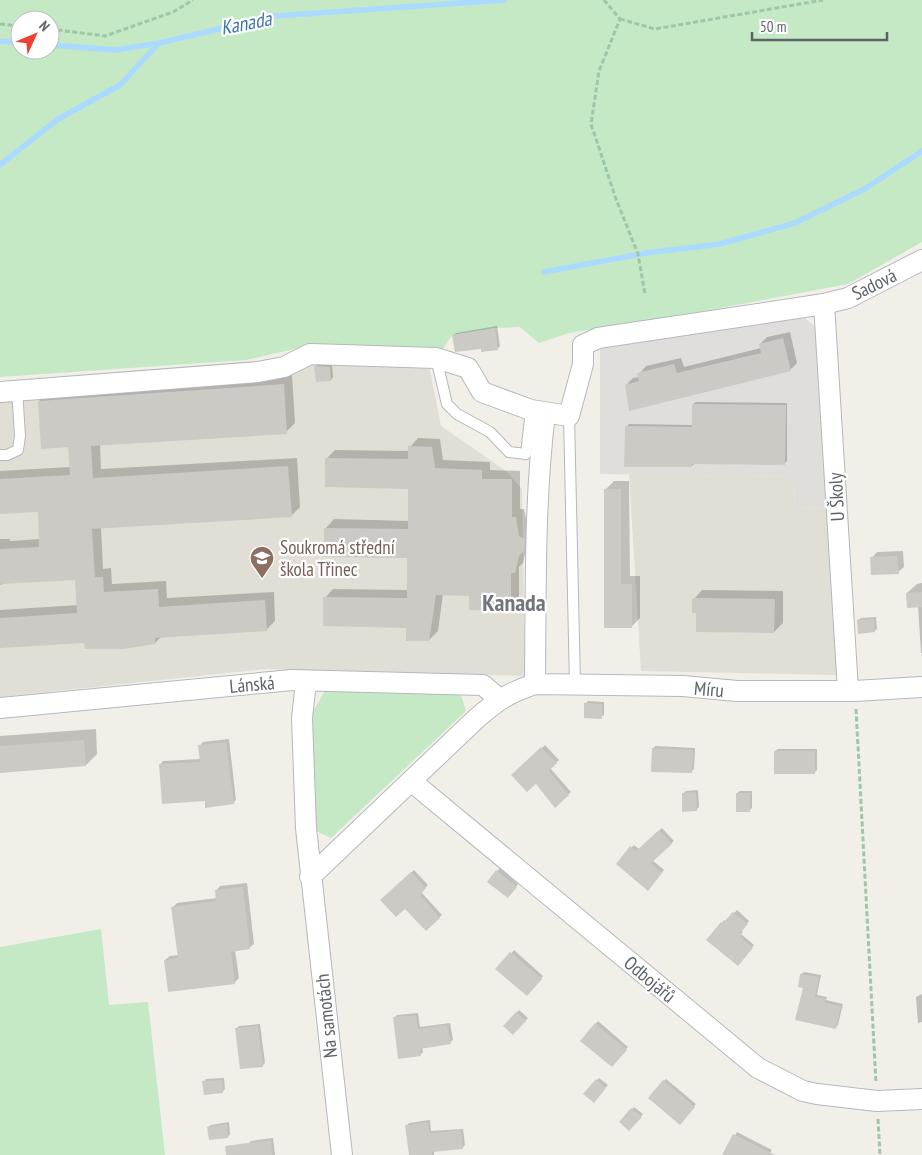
<svg xmlns="http://www.w3.org/2000/svg" width="922" height="1155" viewBox="0 0 922 1155" font-family="'PT Sans Narrow',sans-serif">
<style>
.industrial{fill:#e0deda}
.education{fill:#e1ded6}
.green{fill:#c5e8c5;fill-rule:evenodd}
.shadow{fill:#0003}
.lines{fill:none;stroke-linecap:round;stroke-linejoin:round}
.stream{stroke:#aadaff;stroke-width:5.5}
.building{fill:#cccac5}
.service-casing{stroke:#b5b8bc;stroke-width:12}
.minor-casing{stroke:#b5b8bc;stroke-width:22}
.path{stroke:#9cc7a9;stroke-width:3;stroke-dasharray:5 2.5;stroke-linecap:butt}
.service{stroke:#fff;stroke-width:10}
.minor{stroke:#fff;stroke-width:20}
.labels{text-anchor:middle;dominant-baseline:central;stroke-width:4.5;stroke-linejoin:round;paint-order:stroke}
.street-label{font-size:19px;fill:#5f6368;stroke:#fff}
.education-label{font-size:19px;fill:#785e54;stroke:#fff;text-anchor:start}
.water-label{font-size:20px;font-style:italic;fill:#4174aa;stroke:#fff}
.district-label{font-size:24px;font-weight:bold;fill:#70757a;stroke:#fff}
</style>
<rect width="100%" height="100%" fill="#f1efe8"/>
<!-- industrial -->
<path class="industrial" d="M804,317L819,330L831,507L795,508L794,477L600,474V346Z"/>
<!-- education -->
<path class="education" d="M314,361L429,365L441,426L506,471L522,489L525,676L266,669L0,697V396L285,378Z
M629,474L794,477L795,508L831,507L842,669L836,675L641,671Z"/>
<!-- green -->
<path class="green" d="M0,0H922V242L848,284L710,310L569,333L539,343L520,327L495,328L452,335L442,350L308,346L246,360L0,377ZM20,20H50V50H20Z
M325,691L461,695L466,711L331,838L312,829L308,720Z
M101,929L109,1005L148,1002L165,1155H0V947Z"/>
<!-- shadow -->
<path class="shadow" d="M497,326L500,346L498,348L482,351V347L454,335L456,333Z
M790,332L797,363L790,370L626,385L633,378L639,377V374L646,366L681,358L684,367L761,348L760,344L767,337Z
M318,364H332L333,377L331,380L316,366Z
M292,375L295,423L286,432L100,444L101,469L297,458L300,507L291,516L101,527L103,569L111,568L112,584L166,581L167,598L274,592L275,621L266,630L161,637L155,643L86,641L0,647V610L78,605L76,578L6,583L0,585V539H10V541L40,539L39,511L0,513V471L70,467V446L39,401L48,392Z
M696,402L787,403V461L784,464H694L692,466L626,427L629,424L693,425V404Z
M418,438L440,439L443,460L490,462V470L520,471V509H524L528,527L527,547L523,563L519,567V601L510,610L470,595L443,594L438,631L429,640L407,626L325,598L333,589L408,590V557L326,528L334,519L409,521V487L326,459L335,450L410,451V447Z
M614,481H629L630,576H640V618L631,627H606L605,490Z
M903,551L904,567L898,572L872,558L877,552Z
M922,583V653H921L918,606L907,593L917,584Z
M702,590L783,591V623L774,632L698,612L694,599Z
M876,617L877,629L874,631L858,620L861,618Z
M588,701L604,702V715L601,717L585,704Z
M96,729L97,754L86,765L0,772V736Z
M229,739L236,800L233,803L206,800L160,765L163,761L201,759L200,746L203,742Z
M545,745L559,760L550,768L571,792L555,806L536,782L513,775Z
M655,746L695,748L694,769L692,771L653,749Z
M778,749H817V770L814,773L775,751Z
M698,790L699,807L696,810L683,794L686,791Z
M740,791H752V808L749,811L737,793Z
M662,828L674,841L652,860L664,870L650,887L617,864L634,845L639,849Z
M500,868L518,884L510,894L488,882Z
M414,870L428,885L421,892L442,915L426,929L405,907L382,900Z
M247,883L254,944L249,948L235,950L239,978L234,983L165,960L170,956L179,955L173,907L177,903L217,898L216,891L220,886Z
M737,910L749,921L741,930L743,932L741,934L754,945L740,962L722,923L724,920L726,922Z
M514,950L543,976L527,994L497,969Z
M804,972L821,975L817,995L827,997L826,1000L843,1004L838,1025L835,1028L804,987L799,986L801,974Z
M922,994V1022L918,1023L916,997Z
M519,1010L528,1018L513,1033L505,1026Z
M418,1013L420,1027L450,1023L453,1040L450,1042L422,1047L423,1052L420,1055L394,1018L397,1015Z
M598,1021L628,1047L612,1065L582,1040Z
M260,1024L265,1063L262,1066L237,1028L239,1026Z
M224,1078L225,1089L222,1092L204,1082L206,1079Z
M599,1078L608,1085L594,1101L585,1094Z
M666,1079L696,1104L682,1120L664,1081Z
M634,1107L643,1114L629,1130L620,1122Z
M430,1120L431,1131L463,1129L465,1145L462,1148L434,1150V1155H410L406,1126L409,1123Z
M229,1122L230,1134L228,1137L208,1127L211,1125Z
M737,1132L772,1150L769,1155L724,1154Z
M273,1138L275,1155H250L249,1143L251,1141Z"/>
<g class="lines">
<!-- stream -->
<path class="stream" d="M0,41L20,43
M50,45L115,50L159,43L275,16L504,0
M0,165L58,119L120,85L159,43
M544,272L646,253L720,244L795,223L866,188L922,151"/>
</g>
<!-- building -->
<path class="building" d="M495,328L498,350L481,352V349L455,352L452,335Z
M783,338L791,371L629,411L625,385L639,381L637,373L674,364L677,373L761,353L759,344Z
M314,366L330,367L331,381L316,382Z
M284,384L287,434L91,446L93,478L288,466L292,517L92,529L95,577H103L104,592L158,589L159,607L265,600L267,631L155,638V644L123,649H85L84,643L0,648V618L77,613L75,580L0,584V549L39,547L38,512L0,514V479L70,475L68,447L41,449L38,401Z
M692,404L786,405L785,465L692,464V467H624L625,426L692,427Z
M408,446L432,447L435,468L482,470V479H512V517H516L519,536L525,539L524,551L519,556L515,573H511V611L469,610V596L436,595L429,641H406V628L323,626V597L407,598V558L324,557V528L408,529V489L325,487V458L408,459Z
M604,489H621V584H632V628H604Z
M897,556L899,574L871,575L870,557Z
M922,592V607L907,608L906,593Z
M692,598L775,599L774,633L696,632V613H692Z
M874,619L875,632L858,634L857,620Z
M584,703L602,704V719L584,718Z
M84,740L86,766L0,773V746Z
M226,742L234,804L205,808V801L162,804L159,764L200,762L198,745Z
M541,747L557,763L549,771L569,795L555,808L536,784L527,792L511,775Z
M652,748L693,750L692,773L651,772Z
M774,751H815V774H774Z
M696,792L697,811L682,812V793Z
M736,793H750V812H736Z
M659,830L672,844L651,863L662,873L648,891L616,864L630,846L636,851Z
M496,870L517,887L508,898L487,882Z
M411,872L426,888L420,895L440,918L426,931L405,909L396,917L380,900Z
M243,887L250,949L231,952L235,984L168,992L164,960L178,958L171,907L216,901L215,890Z
M733,912L748,924L740,933L742,935L740,937L753,948L738,966L706,940L721,922L723,923Z
M510,952L542,979L527,996L495,969Z
M800,974L819,977L815,997L826,999L825,1003L841,1006L836,1029L795,1020L803,988L798,987Z
M516,1012L526,1021L513,1035L503,1026Z
M416,1015L418,1029L447,1025L451,1044L420,1049L421,1056L398,1059L393,1017Z
M595,1023L627,1050L612,1067L580,1041Z
M258,1026L263,1067L240,1069L235,1028Z
M596,1079L606,1088L594,1103L583,1094Z
M222,1080L223,1093L204,1095L202,1081Z
M663,1080L695,1107L680,1125L648,1098Z
M631,1108L642,1117L629,1131L619,1122Z
M428,1122L429,1133L461,1130L463,1149L432,1152V1155H409L405,1125Z
M227,1124L228,1138L209,1140L207,1127Z
M733,1134L775,1155H722Z
M271,1140L272,1155H226L225,1146Z"/>
<g class="lines">
<defs>
<path id="service" d="M436,358L447,404L457,414L490,432L509,452L526,454L531,410
M569,416L575,685
M0,455H7L18,450L20,436L17,389"/>
<path id="minor" d="M824,304L848,690
M0,392L258,372L284,367L310,354L436,358L468,368L482,392L531,410L569,416L583,364V345L598,338L824,304L848,298L922,260
M306,682L302,718L306,828L342,1155
M535,684C536,594 534,503 545,413
M0,708L292,680L483,685L499,699
M411,781L758,1068L803,1091L817,1094L877,1101L922,1099
M310,877L477,718C498,700 508,693 535,684L683,686L737,691H855L922,687"/>
</defs>
<!-- service casing -->
<use href="#service" class="service-casing"/>
<!-- minor casing -->
<use href="#minor" class="minor-casing"/>
<!-- path -->
<path class="path" d="M604,0L620,19L599,71L591,124L616,199L638,254L645,294
M620,19L655,29L823,0
M0,24L20,26
M50,29L105,36L173,12L193,0
M856,709L876,1083
M878,1119L880,1155"/>
<!-- service -->
<use href="#service" class="service"/>
<!-- minor -->
<use href="#minor" class="minor"/>
</g>
<!-- icons -->
<defs>
<symbol id="school-pin" viewBox="-11 -11 22 30"><path d="M0 17L-7.5 6A9.5 9.5 0 1 1 7.5 6Z" fill="#8d6e63" stroke="#fff"/><path d="M0-5L7-2L0 1L-7-2ZM-4 1L0 2.5L4 1V4Q0 6-4 4Z" fill="#fff"/></symbol>
</defs>
<g fill-rule="evenodd">
<use href="#school-pin" x="248" y="544" width="28" height="38"/>
</g>
<g class="labels">
<!-- street labels -->
<g class="street-label">
<text transform="translate(874 284) rotate(-26)">Sadová</text>
<text transform="translate(836 497) rotate(-93)">U Školy</text>
<text transform="translate(252 684) rotate(-5)">Lánská</text>
<text transform="translate(709 689) rotate(5)">Míru</text>
<text transform="translate(650 979) rotate(40)">Odbojářů</text>
<text transform="translate(326 1016) rotate(-96)">Na samotách</text>
</g>
<!-- education labels -->
<g class="education-label">
<text x="280" y="547">Soukromá střední<tspan x="280" dy="22">škola Třinec</tspan></text>
</g>
<!-- water labels -->
<g class="water-label">
<text transform="translate(246 23) rotate(-11)">Kanada</text>
</g>
<!-- district labels -->
<g class="district-label">
<text x="514" y="602">Kanada</text>
</g>
</g>
<!-- north arrow -->
<g transform="translate(35 35) rotate(46)"><circle r="24" fill="#ffffff" stroke="#bfc1c3"/>
<path d="M0-4L9 19L0 12L-9 19Z" fill="#ea4335"/>
<text y="-8" font-size="14" font-weight="bold" text-anchor="middle" fill="#5f6368">N</text>
</g>
<!-- scale -->
<path d="M752 32v8h135v-8" fill="none" stroke="#5f6368" stroke-width="2.5"/>
<text x="760" y="32" font-size="15" fill="#5f6368" stroke="#ffffff" stroke-width="4" paint-order="stroke">50 m</text>
</svg>
